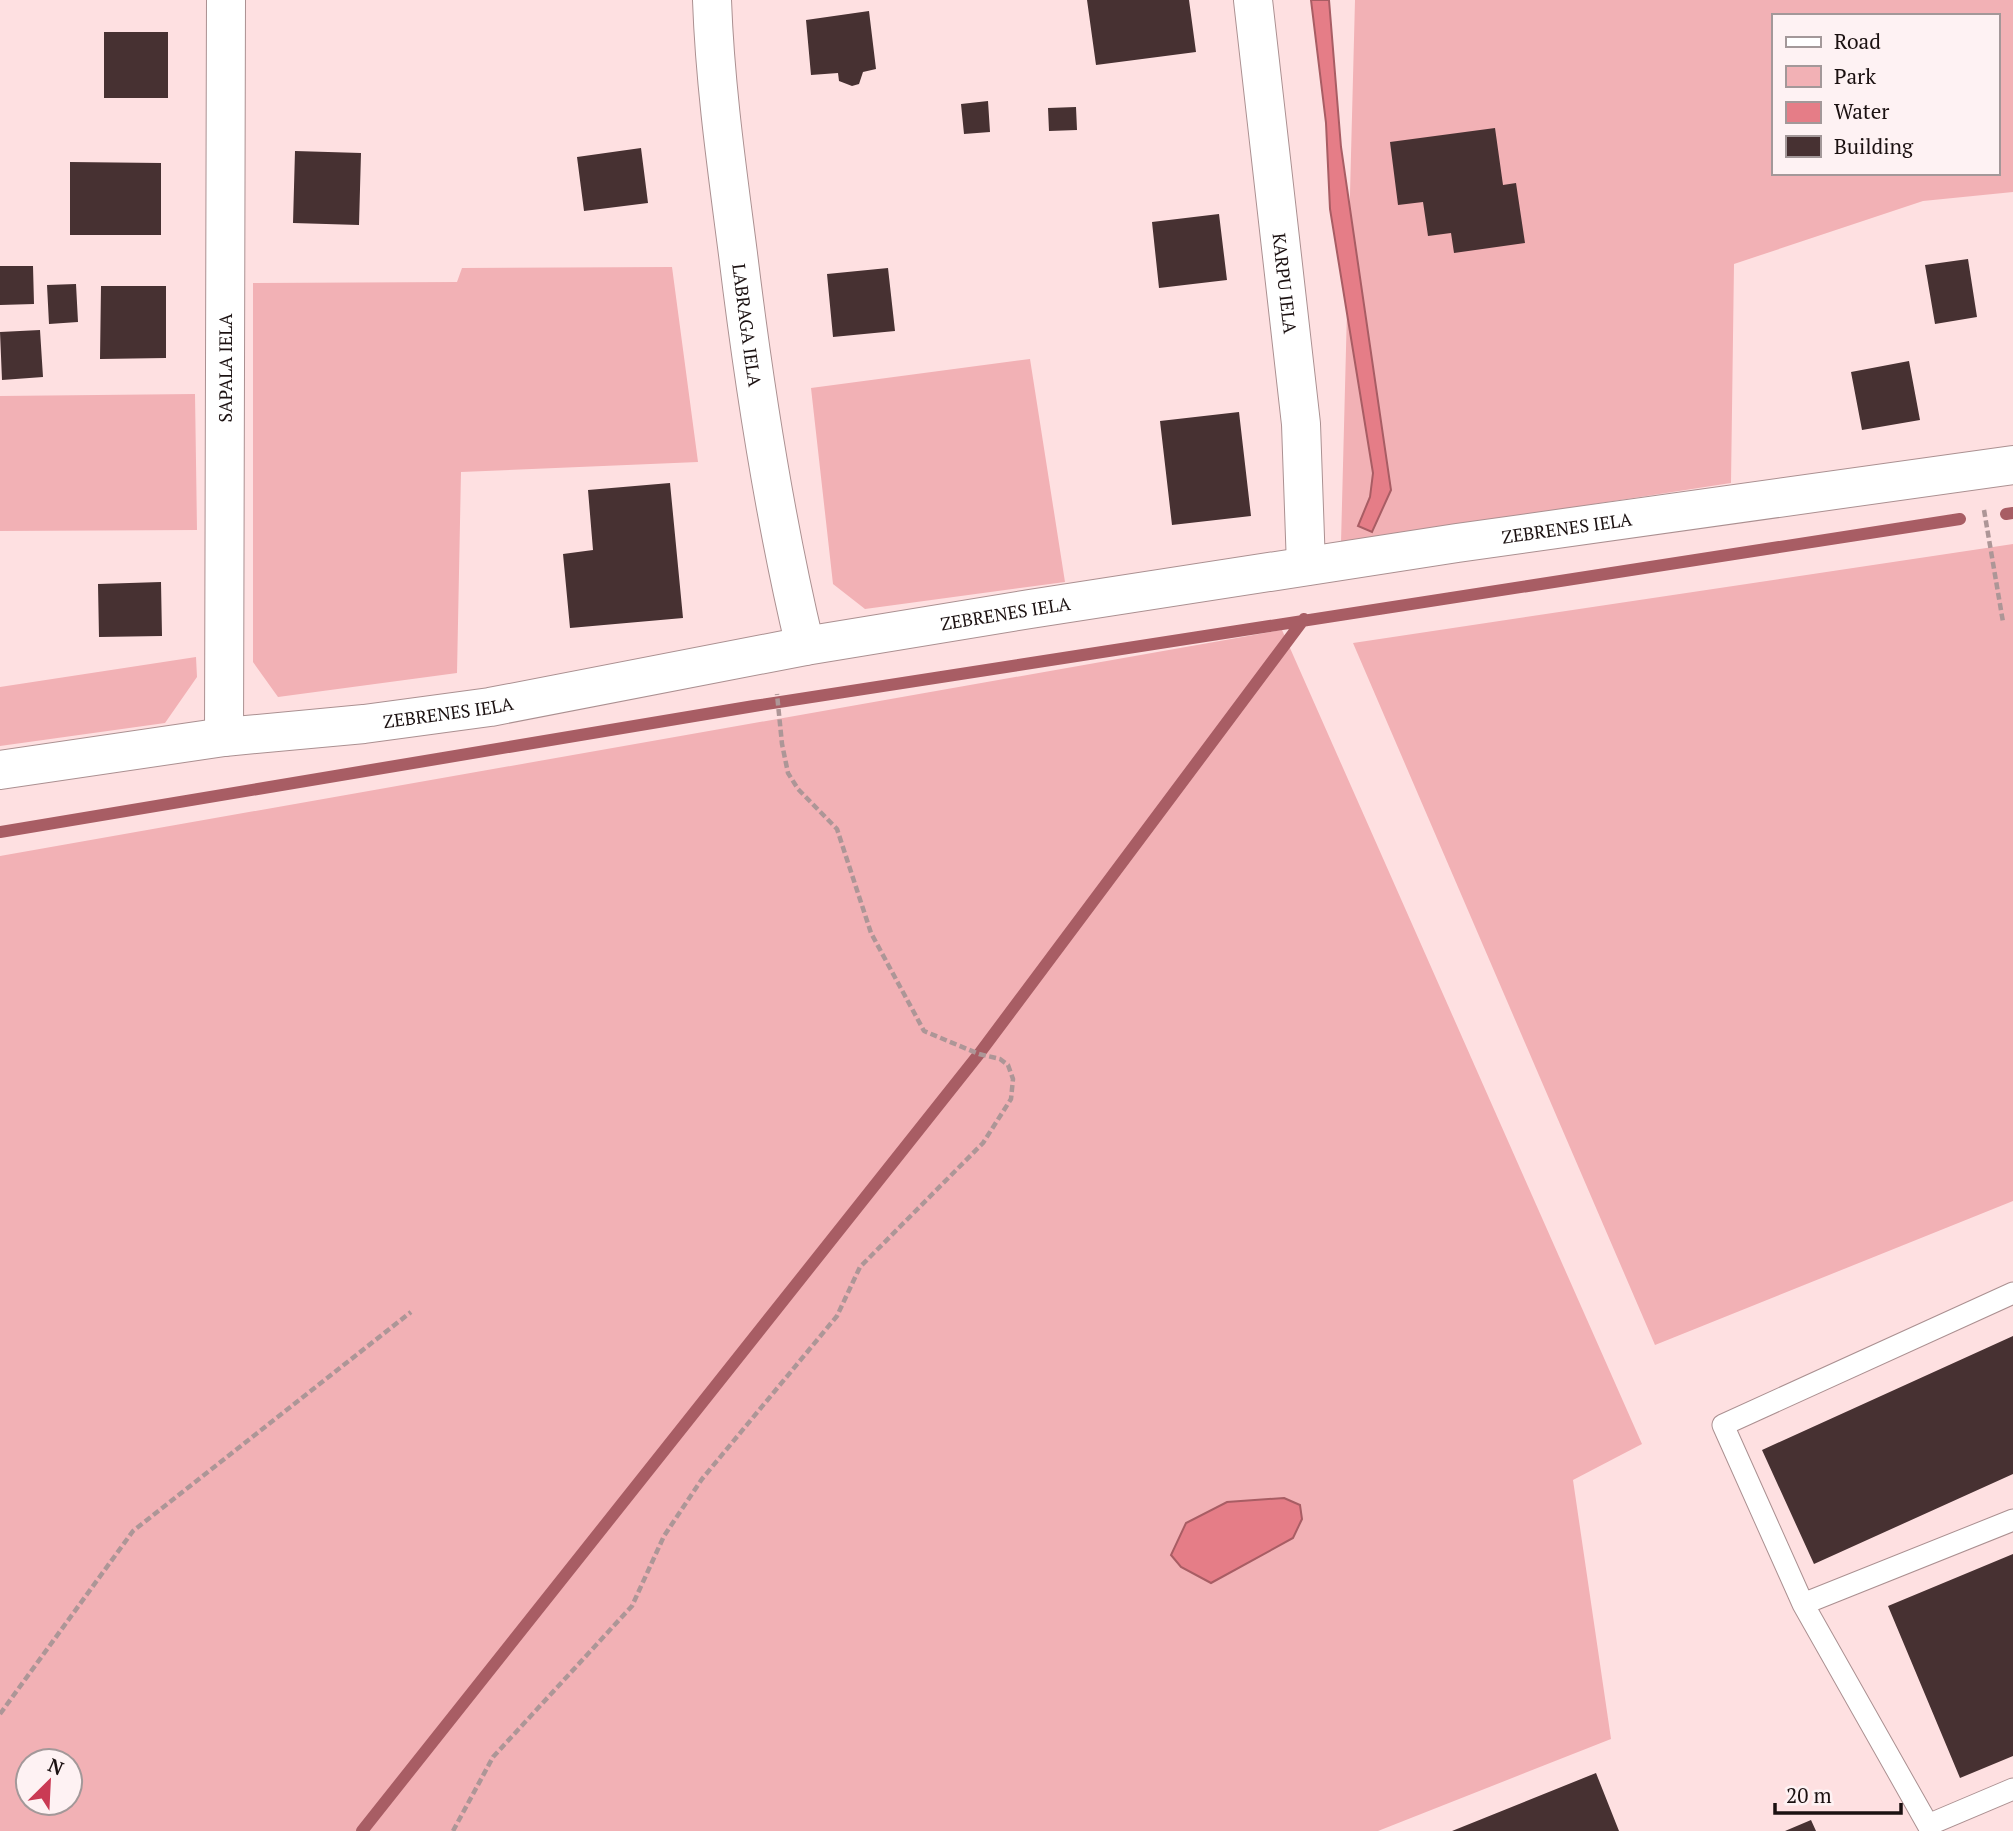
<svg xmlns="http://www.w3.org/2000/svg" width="2013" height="1831" viewBox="0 0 2013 1831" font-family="'PT Serif',serif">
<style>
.green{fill:#f2b1b5;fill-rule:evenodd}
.water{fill:#e57d87;stroke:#a85d64;stroke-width:2}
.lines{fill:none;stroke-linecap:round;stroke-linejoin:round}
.stream{stroke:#a85d64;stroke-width:12}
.building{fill:#473132}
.service-casing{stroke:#ab9091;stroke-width:23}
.minor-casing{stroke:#ab9091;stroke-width:40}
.path{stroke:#ad9697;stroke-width:4.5;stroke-dasharray:7 3.5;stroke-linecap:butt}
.service{stroke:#fff;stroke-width:21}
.minor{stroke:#fff;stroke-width:38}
.labels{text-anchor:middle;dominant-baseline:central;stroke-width:7;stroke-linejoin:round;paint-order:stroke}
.street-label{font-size:18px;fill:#1b1111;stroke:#fef2f3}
</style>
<rect width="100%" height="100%" fill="#fee0e1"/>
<!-- green -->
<path class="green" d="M1355,0H2013V192L1923,201L1734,264L1731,483L1341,543ZM1773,16H1997V173H1773Z
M672,267L698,462L461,472L457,673L278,697L253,662V283L457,282L462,268Z
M1030,359L1065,582L865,609L833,584L811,388Z
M195,394L197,530L0,531V396Z
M2013,544V1201L1655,1345L1353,643Z
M1282,630L1642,1444L1573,1480L1611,1739L1378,1831H0V856ZM28,1761H70V1803H28Z
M196,657L197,677L165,723L0,746V687Z"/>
<!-- water -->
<path class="water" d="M1311,0H1329L1341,147L1391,490L1372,532L1358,526L1370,497L1373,473L1330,209L1326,123Z
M1284,1498L1300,1505L1302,1519L1293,1538L1211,1583L1181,1567L1171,1555L1186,1523L1227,1502Z"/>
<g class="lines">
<!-- stream -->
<path class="stream" d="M2006,514L2013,513
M0,832L754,706L1960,519
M362,1831L979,1054L1304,619"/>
</g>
<!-- building -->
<path class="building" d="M1087,0H1189L1196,52L1096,65Z
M869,11L876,69L863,72L859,84L852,86L839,81L838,73L811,75L806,20Z
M104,32H168V98H104Z
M988,101L990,132L964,134L961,104Z
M1076,107L1077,130L1049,131L1048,108Z
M1495,128L1503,185L1516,183L1525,243L1454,253L1451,233L1428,236L1423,202L1398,205L1390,142Z
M641,148L648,203L584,211L577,157Z
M295,151L361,153L359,225L293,223Z
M70,162L161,163V235H70Z
M1219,214L1227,280L1159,288L1152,222Z
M1968,259L1977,317L1935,324L1925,265Z
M0,266H33L34,304L0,305Z
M888,268L895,331L833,337L827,274Z
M76,284L78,322L49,324L47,285Z
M101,286H166V358L100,359Z
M40,330L43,377L2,380L0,332Z
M1909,361L1920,420L1862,430L1851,372Z
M1239,412L1251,516L1172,525L1160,421Z
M670,483L683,618L570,628L563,554L593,550L588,490Z
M161,582L162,636L99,637L98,584Z
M2013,1336V1474L1814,1564L1762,1450Z
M2013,1554V1756L1960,1778L1888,1606Z
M1596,1773L1619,1831H1452Z
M1811,1820L1816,1831H1785Z"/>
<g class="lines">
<defs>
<path id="service" d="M2013,1293L1723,1425L1803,1604L1928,1825L2013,1789
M1803,1604L2013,1520"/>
<g id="minor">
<path id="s1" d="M712,0C715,85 727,169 738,254C754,386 774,516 805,646"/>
<path id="s2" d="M1253,0L1301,424L1306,566"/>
<path id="s3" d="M224,737L226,0"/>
<path id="s4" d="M0,770L224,737L364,724L490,707L805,646L1030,609L1457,543L2013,465"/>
</g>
</defs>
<!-- service casing -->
<use href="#service" class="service-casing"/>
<!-- minor casing -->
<use href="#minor" class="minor-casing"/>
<!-- path -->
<path class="path" d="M1984,510L2003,622
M0,1714L133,1531L411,1312
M453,1831L493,1757L632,1606L664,1536L702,1479L837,1316L860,1267L983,1143L1011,1099L1013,1079L1008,1065L1000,1059L979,1054L924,1031L871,933L837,829L798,789L788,773L782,744L777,694"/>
<!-- service -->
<use href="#service" class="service"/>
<!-- minor -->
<use href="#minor" class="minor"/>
</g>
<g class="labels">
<!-- street labels -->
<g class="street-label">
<text stroke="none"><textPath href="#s2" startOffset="285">KARPU IELA</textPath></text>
<text stroke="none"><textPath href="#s1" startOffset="327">LABRAGA IELA</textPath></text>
<text stroke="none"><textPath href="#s3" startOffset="369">SAPALA IELA</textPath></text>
<text stroke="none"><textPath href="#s4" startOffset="1586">ZEBRENES IELA</textPath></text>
<text stroke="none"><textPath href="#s4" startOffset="1018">ZEBRENES IELA</textPath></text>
<text stroke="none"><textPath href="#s4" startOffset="452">ZEBRENES IELA</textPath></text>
</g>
</g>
<!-- legend -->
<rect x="1772" y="14" width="228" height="161" fill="#fef2f3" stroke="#a39899" stroke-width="2"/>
<rect x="1786" y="37" width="35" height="10" fill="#ffffff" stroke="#a39899" stroke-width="2"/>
<text x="1834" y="49" font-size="21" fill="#1b1111">Road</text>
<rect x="1786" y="66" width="35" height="21" fill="#f2b1b5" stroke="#a39899" stroke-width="2"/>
<text x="1834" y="84" font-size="21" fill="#1b1111">Park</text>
<rect x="1786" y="102" width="35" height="21" fill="#e57d87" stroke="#a39899" stroke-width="2"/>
<text x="1834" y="119" font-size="21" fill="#1b1111">Water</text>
<rect x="1786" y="136" width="35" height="21" fill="#473132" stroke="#a39899" stroke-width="2"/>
<text x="1834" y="154" font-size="21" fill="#1b1111">Building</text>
<!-- north arrow -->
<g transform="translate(49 1782) rotate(24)"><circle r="33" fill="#fef2f3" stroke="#a39899" stroke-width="2"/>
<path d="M0-5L12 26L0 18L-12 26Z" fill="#ca3a54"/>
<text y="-10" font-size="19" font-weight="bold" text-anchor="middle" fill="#1b1111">N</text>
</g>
<!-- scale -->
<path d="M1775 1803v10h126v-10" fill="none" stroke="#1b1111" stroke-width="3.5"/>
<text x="1786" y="1803" font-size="21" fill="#1b1111" stroke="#fef2f3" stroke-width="5" paint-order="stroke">20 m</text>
</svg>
